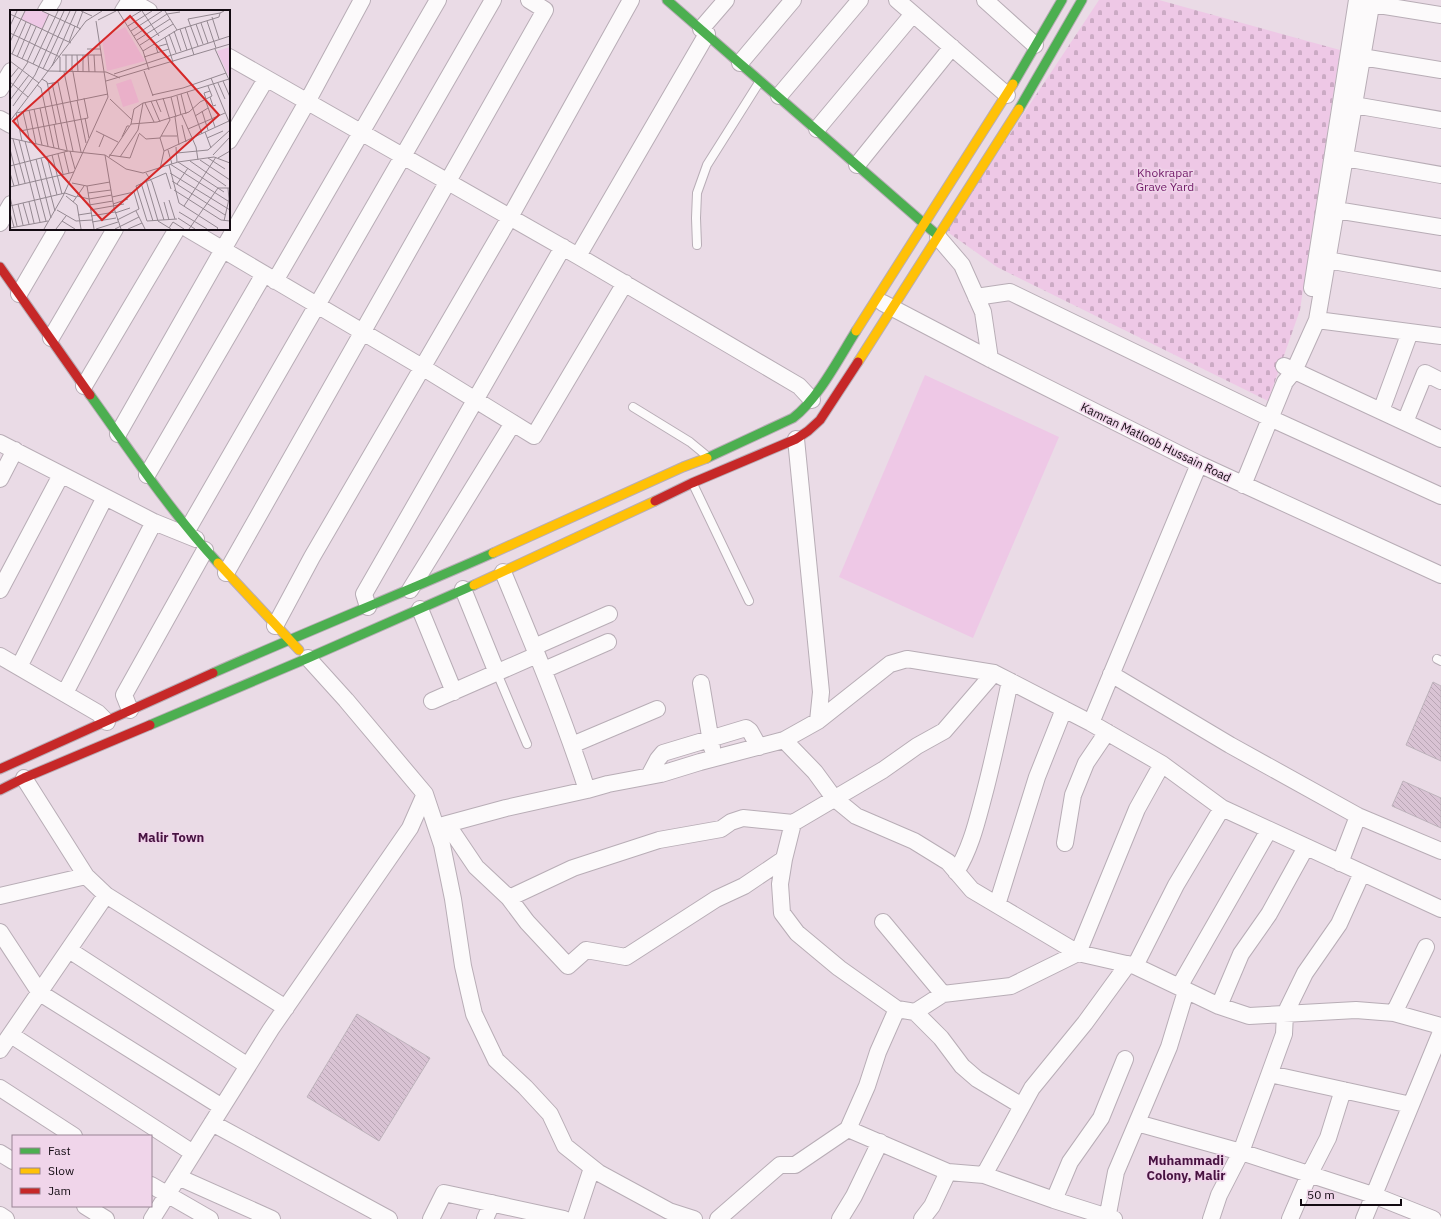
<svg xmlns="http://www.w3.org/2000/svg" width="1441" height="1219" viewBox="0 0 1441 1219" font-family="'IBM Plex Sans',sans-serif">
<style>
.green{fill:#eec8e6}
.cemetery{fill:url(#cemetery-stones)}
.building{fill:url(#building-back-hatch);stroke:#bdb2bb}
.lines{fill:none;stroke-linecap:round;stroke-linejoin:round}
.lane-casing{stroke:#b8adb6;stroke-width:10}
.street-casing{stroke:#b8adb6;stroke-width:18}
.fast-casing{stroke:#b8adb6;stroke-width:11}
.slow-casing{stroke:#b8adb6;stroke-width:11}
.jam-casing{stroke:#b8adb6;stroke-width:11}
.lane{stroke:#fcfafb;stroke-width:8}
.street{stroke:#fcfafb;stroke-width:16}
.fast{stroke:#4caf50;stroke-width:9}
.slow{stroke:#ffc107;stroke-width:9}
.jam{stroke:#c62828;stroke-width:9}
.labels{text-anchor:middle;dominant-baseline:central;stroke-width:3;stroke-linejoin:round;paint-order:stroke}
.park-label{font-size:12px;fill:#701a67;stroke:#f0d5ea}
.street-label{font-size:12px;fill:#130b12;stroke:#f0d5ea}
.neighbourhood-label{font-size:13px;font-weight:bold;fill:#471341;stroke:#f0d5ea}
.inset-road{fill:none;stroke:#948891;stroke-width:1}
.view{fill:#d62828;fill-opacity:0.15;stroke:#d62828;stroke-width:2}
.inset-edge{fill:none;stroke:#130b12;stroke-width:2}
</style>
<defs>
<pattern id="cemetery-stones" width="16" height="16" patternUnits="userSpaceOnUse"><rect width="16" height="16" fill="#eec8e6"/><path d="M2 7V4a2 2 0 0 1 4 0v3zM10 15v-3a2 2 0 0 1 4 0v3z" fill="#cbaac4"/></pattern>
<pattern id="building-back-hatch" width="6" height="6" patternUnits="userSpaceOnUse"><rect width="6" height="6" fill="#d9c3d4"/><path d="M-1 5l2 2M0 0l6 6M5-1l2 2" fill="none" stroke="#b9a6b5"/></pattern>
</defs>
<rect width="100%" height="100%" fill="#eadbe6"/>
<!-- green -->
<path class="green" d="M925,375L1059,437L973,638L839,577Z"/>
<!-- cemetery -->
<path class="cemetery" d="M1099,0H1159L1340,50L1300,310L1268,401L997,267L946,231Z"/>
<!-- building -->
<path class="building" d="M1433,682L1441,686V761L1406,745Z
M1403,781L1441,798V828L1392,806Z
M357,1014L430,1058L379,1141L307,1097Z"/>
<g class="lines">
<defs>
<path id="lane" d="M697,245L696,218L697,193L707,165L760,81
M633,407L690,442L707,456
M693,484L749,601
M1437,659L1441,661
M497,673L527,744"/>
<path id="street" d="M897,0L1007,95
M985,0L1035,45
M1360,2L1441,15
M46,11L53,0
M123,11L130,0L149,11
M701,29L726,0
M229,57L578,256L799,386L812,400
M1362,57L1441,70
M740,63L793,0
M0,89L11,71
M779,96L860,0
M1354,105L1441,120
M0,119L11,125
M817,129L913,14
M229,141L266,79
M1345,158L1441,175
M857,165L952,47
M1336,210L1441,227
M0,223L11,204
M188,229L422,367L534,436L625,283
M938,237L962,265L983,312L990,359
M578,256L707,34
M1327,260L1441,280
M275,281L438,0
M1312,288L1357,0
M19,294L57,229
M976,297L1010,292L1270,418L1441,496
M883,303L990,359L1199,464L1441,575
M1317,320L1441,336
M51,338L115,229
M1284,366L1441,439
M84,386L177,229
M1381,411L1410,332
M1405,422L1425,373L1441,381
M118,434L307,102L362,0
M796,439L821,692L818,721
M0,443L154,522L196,539
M147,475L264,274
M0,479L15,450
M1243,485L1285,382L1294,371L1317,320L1372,0
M188,529L493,0
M503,572C533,644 563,716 587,790
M226,573L545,10L529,0
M463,589L497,673
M0,590L61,475
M410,590L513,423
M368,607L364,594L563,247
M420,609L454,692
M275,626L312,557L510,217L631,0
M534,647L609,614
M0,656L98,713L107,722
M308,658L346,700L425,794L442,845L453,899L463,966L474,1014L496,1060L525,1087L550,1114L565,1146L599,1173L669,1211L694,1219
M19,667L105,497
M544,670L608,642
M1111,674L1230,745L1358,816L1441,851
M701,683L712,748
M65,693L154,522
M432,701L537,655
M130,710L124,695L205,550
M1091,723L1199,464
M784,740L815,772L834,798L856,816L914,841L948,862L972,890L1078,953L1135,966L1219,1006L1249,1016L1356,1010L1394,1013L1441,1026
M572,745L657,709
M649,776L658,759L663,753L746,728L750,731L759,747
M24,778L86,876L106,895L286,1008
M793,823L784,859L780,884L782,913L797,933L839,968L897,1009
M447,824L476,867L509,898L527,922L568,966L586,950L626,957L716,899L744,886L784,859
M436,827L506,808L587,790L608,784L661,774L700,762L784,740L818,721L890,664L907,659L994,673L1091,723L1162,764L1222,808L1441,909
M1065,843L1073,795L1086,763L1107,732
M1340,863L1358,816
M956,872C971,848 977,821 984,795C994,757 1002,719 1010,681
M0,896L86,876
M509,898L573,868L659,840L721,829L731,822L743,818L793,823L883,770L917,746L944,731L994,673
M997,905L1037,777L1064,709
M883,922L943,994
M0,932L40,993L222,1107
M69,950L248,1066
M1135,966L1176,885L1222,808
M1179,987L1269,830
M1219,1006L1241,954L1269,914L1306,847
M915,1012L941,1038L962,1066L977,1079L1022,1106
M1394,1013L1426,947
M11,1035L193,1153
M0,1050L106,895
M1270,1074L1411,1105
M0,1088L74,1136
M212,1123L389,1219
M1137,1123L1241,1152L1373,1195L1433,1219
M848,1129L948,1172L984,1175L1054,1200L1114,1219
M0,1153L13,1161
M984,1175L1032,1088L1085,1023L1128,964
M178,1177L272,1219
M151,1185L210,1219
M1054,1200L1070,1162L1101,1118L1125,1059
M85,1206L106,1219
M0,1215L6,1219
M152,1219L271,1029L410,828L425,794
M431,1219L444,1193L564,1219
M485,1219L492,1203
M575,1219L592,1168
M718,1219L780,1165H795L848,1129L867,1086L878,1052L897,1009L915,1012L943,994L1011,986L1078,953L1137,809L1162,764
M840,1219L854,1196L880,1142
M922,1219L932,1206L948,1172
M1107,1219L1116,1172L1169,1047L1186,991
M1211,1219L1219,1195L1241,1152L1284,1034L1285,1014L1305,973L1339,924L1362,873
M1290,1219L1309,1175L1328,1138L1343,1090
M1364,1219L1441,1032"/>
<path id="fast" d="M667,0L936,234
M1013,84L1062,0
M1019,109L1082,0
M90,395C131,452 170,511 218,563
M707,458L793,418C818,399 839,358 856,331
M213,673C306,632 400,594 493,553
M150,725L308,658L474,585"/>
<path id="slow" d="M856,331L1013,84
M858,362L1019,109
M493,553L683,467L707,458
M218,563L299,650
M474,585L655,501"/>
<path id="jam" d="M0,267L90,395
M655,501L692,483L796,439L808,431L820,420L858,362
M0,769L213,673
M0,790L24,778L150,725"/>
</defs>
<!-- lane casing -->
<use href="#lane" class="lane-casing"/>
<!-- street casing -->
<use href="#street" class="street-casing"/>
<!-- fast casing -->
<use href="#fast" class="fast-casing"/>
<!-- slow casing -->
<use href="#slow" class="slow-casing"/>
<!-- jam casing -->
<use href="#jam" class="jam-casing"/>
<!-- lane -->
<use href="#lane" class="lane"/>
<!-- street -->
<use href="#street" class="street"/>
<!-- fast -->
<use href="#fast" class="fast"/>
<!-- slow -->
<use href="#slow" class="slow"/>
<!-- jam -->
<use href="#jam" class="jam"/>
</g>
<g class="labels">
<!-- park labels -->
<g class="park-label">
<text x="1165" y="172">Khokrapar<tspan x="1165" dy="14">Grave Yard</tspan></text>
</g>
<!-- street labels -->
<g class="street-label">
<text transform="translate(1156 442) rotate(26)">Kamran Matloob Hussain Road</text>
</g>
<!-- neighbourhood labels -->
<g class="neighbourhood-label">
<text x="171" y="837">Malir Town</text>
<text x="1186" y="1160">Muhammadi<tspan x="1186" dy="15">Colony, Malir</tspan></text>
</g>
</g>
<!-- overview -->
<g transform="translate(10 10)">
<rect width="220" height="220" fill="#eadbe6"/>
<path d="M15,1H32L40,4L32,19L11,9ZM220,37V69L207,41ZM121,69L129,92L113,97L106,74Z" fill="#eec8e6"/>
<path d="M115,17L135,51L97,61L92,29Z" fill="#eec8e6"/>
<path class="inset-road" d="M32,1L71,19M71,1L82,6M108,1L133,41L139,60M132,1L149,26M155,1L167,20M0,4L61,33M202,7L209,29M88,10L106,1M197,11L206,38M113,12L131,1M191,13L198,33M186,14L193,34M0,16L7,1M118,16L142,1M67,17L73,1M175,17L184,45M170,19L177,40M121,21L152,1M164,21L171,41M0,23L50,47V62M159,24L166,43M124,26L157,4L170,2M155,27L163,52M127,30L160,9M0,32L15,1M59,32L65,16M130,35L163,14M188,36L178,9L210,3M77,39H90M205,39L220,72M133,41L167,20L209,7L210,3L214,1M0,43L38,61L96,62L110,68M148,43L146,37L157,34M2,44L16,12M52,45H92M56,45V62M62,45V62M67,45L68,62M73,45V62M78,45L79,62M84,45L85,62M7,47L21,14M134,47L159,39M12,49L26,17M0,51L29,73M17,52L39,4M23,54L48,1M42,56L66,1M33,59L60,1M134,61L143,86M54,62L71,142M63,62L68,90M104,64L220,26M0,68L9,57M201,68L220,114M32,69L37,72L46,114M96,71L220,34M213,71L220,87M0,72L18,87M42,73L57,140M208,73L215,89M37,74L48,72L63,141M27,75L31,78L44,138M0,79L18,52M177,82L192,124M171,84L176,104M142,85L173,78L216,63M167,86L171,105M161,87L166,107M200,87L203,96L206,95M100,89L122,110M195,89L205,117M196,89L194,83L200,81M0,90L19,65M67,90L76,133M146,90L151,102M141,91L150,112M135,93L144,112M3,96L25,65L54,1M30,98L38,136M24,99L32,135M19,100L26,134M192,101L198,120M13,102L20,132M172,105L186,137L188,150M185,106L198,98M165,107L169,135M75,108L79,128M0,111L76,11L92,1M44,114L49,139M121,114L147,112L179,102L190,92L202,86L198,76M172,115L176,132M178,119L215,103M10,121L78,108L74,88M86,121L108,132M195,122L201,138M129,123L136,129L150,128M151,126H167M112,127L117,116H119M0,128L58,141L95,145L116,159L133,163L168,152L204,147L220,153M197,128L213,121M3,129L15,173M9,130L30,212M12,131L6,103L98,84M15,131L36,211M89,137L94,125M166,137L167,152M0,139L9,175M158,140L162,154M60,141L65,159M154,141L219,111M54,142L59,163M167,143L198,140L220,120M48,144L53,164M42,145L52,184M95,145L104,198L111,219M99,145L120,148L129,124M203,145L220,127M37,147L47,185M99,147L121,114L124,99L133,93L161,87L219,69M110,147L128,120L133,93M31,148L45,201M198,148L215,159M208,148L220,141M26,149L41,208M190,150L220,170M180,151L216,176M168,152L214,182M160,154L218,191M159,155L169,193L208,218L207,219M0,156L58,141M150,159L154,141L150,128L160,110L153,88M0,163L4,176M136,163L142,172L154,210M160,163L220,200M136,170L148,211L161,219M162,171L215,205M62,173L77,176L100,172M131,173L143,211M167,174L178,158M77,176L84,219M0,177L64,162M161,179L156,163L126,176L137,211L167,209M164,180L211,210L220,211M78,183L101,180M56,186L67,195L71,219M67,186L79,189L102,185M0,187L7,216M102,187L124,182L129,199L107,210M159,190L165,209M19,192L24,213M63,192L74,176M154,192L159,210M13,193L19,214M8,194L13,215M103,194L118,189M79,195L103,191M0,196L55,183L66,187M174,196L206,147M47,200L66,211L82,210M80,200L114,194M126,201L135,219M169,202L197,219M0,203L4,217M105,203L120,198M68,205L81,203M81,206L105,202M168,208L185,219M52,211L65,219M214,211L219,189L218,178M82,212L106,208M0,218L38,211M159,218L163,212L174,219M34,219L53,186L98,87L86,11M46,219L56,206M86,219L108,212M105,219L129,207M118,219L132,213M179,219L208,178H220"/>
<path class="view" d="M120,6L209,105L92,210L3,111Z"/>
<rect width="220" height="220" class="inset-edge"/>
</g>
<!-- legend -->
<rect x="12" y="1135" width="140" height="72" fill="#f0d5ea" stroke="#988494"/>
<rect x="20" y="1148" width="20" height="6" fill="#4caf50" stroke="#988494"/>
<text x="48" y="1155" font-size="12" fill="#130b12">Fast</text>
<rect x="20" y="1168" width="20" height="6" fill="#ffc107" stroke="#988494"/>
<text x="48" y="1175" font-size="12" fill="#130b12">Slow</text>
<rect x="20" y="1188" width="20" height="6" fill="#c62828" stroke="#988494"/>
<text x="48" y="1195" font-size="12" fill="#130b12">Jam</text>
<!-- scale -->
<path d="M1301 1199v6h100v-6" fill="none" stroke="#130b12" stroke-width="2"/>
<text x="1307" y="1199" font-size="12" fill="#130b12" stroke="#f0d5ea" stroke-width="3" paint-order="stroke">50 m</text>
</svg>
